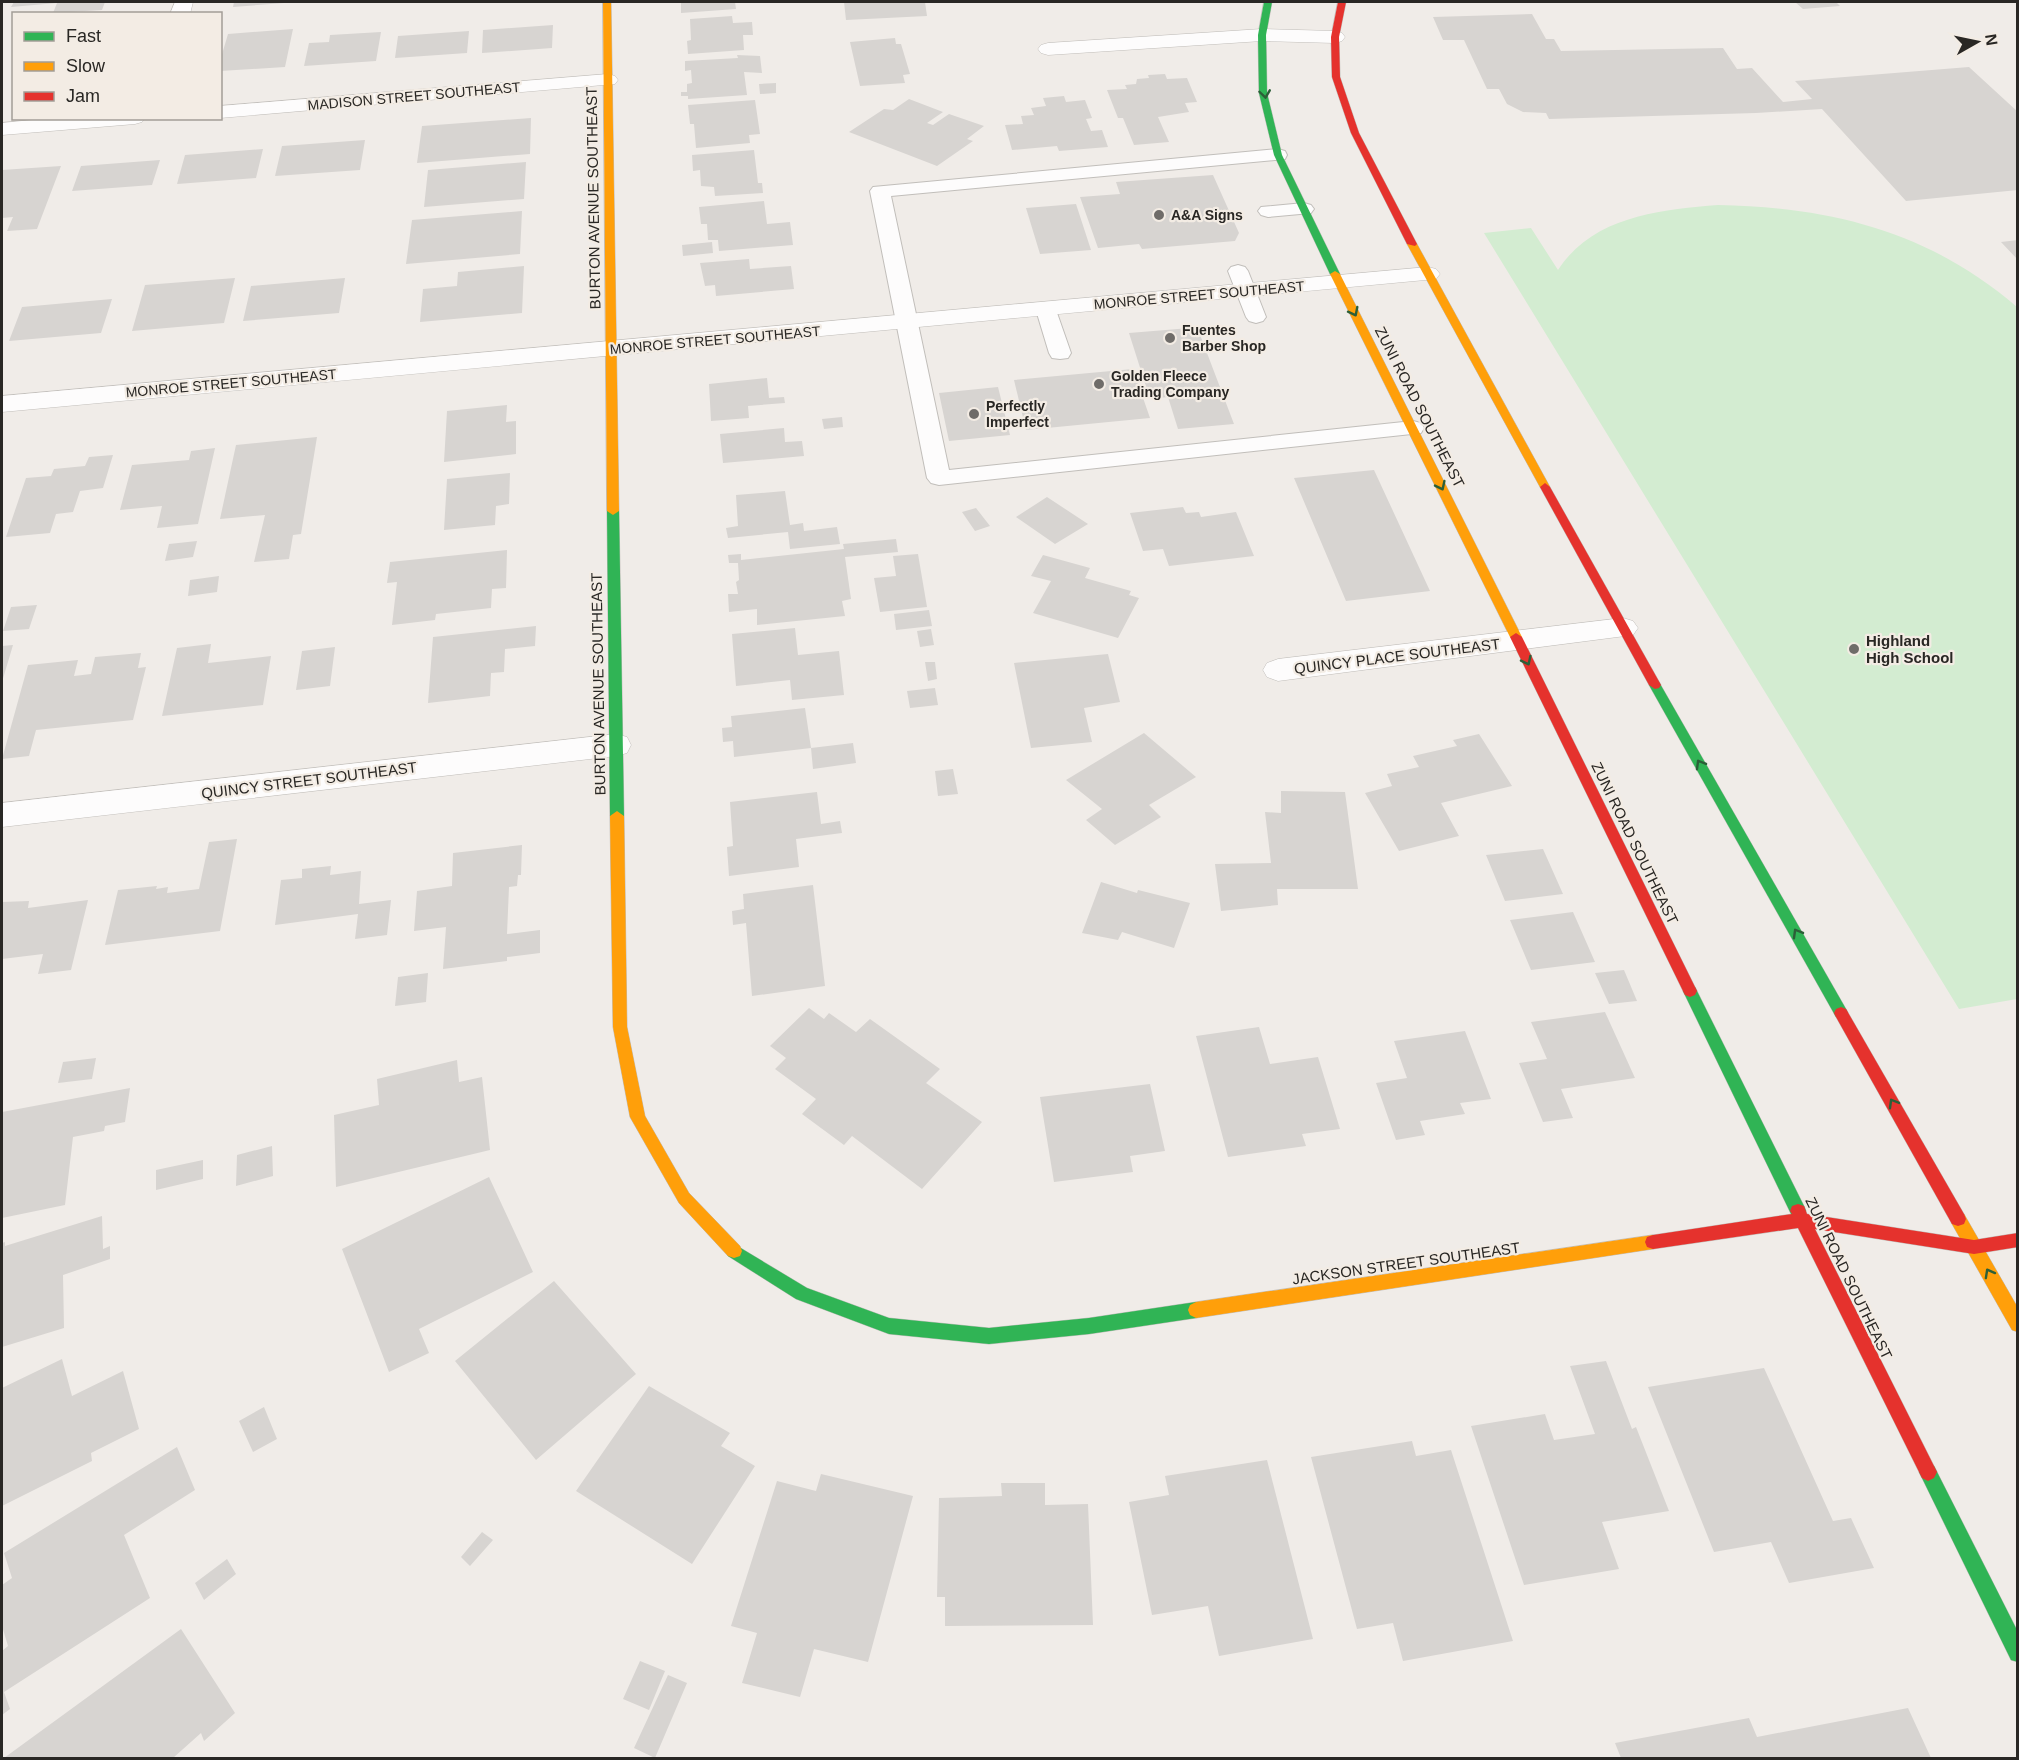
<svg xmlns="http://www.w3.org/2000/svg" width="2019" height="1760" viewBox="0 0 2019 1760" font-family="Helvetica,sans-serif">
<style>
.green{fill:#d3ecd1}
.building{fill:#d7d4d1}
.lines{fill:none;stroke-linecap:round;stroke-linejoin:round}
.lane-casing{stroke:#c1beba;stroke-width:2}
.street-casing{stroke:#c1beba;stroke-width:1}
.fast-casing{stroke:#c1beba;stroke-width:1}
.slow-casing{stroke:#c1beba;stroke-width:1}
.jam-casing{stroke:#c1beba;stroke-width:1}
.lane{fill:#fdfcfc;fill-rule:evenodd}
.street{fill:#fdfcfc;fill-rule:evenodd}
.fast{fill:#30b455;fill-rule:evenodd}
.slow{fill:#ff9f0a;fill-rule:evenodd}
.jam{fill:#e5322d;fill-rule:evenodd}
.oneway{stroke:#2c5f38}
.poi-dot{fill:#6f6c69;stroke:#f3ece4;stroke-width:2}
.labels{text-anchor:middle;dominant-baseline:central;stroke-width:4.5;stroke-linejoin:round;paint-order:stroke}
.far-street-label{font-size:14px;fill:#292724;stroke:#f3ece4}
.far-poi-label{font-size:14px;font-weight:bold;fill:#292724;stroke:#f3ece4;text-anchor:start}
.street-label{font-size:15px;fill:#292724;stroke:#f3ece4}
.poi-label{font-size:15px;font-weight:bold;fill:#292724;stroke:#f3ece4;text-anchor:start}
</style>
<rect width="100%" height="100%" fill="#f0ece8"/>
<!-- green -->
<path class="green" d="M1718,205C1832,207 1930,232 2017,307V999L1959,1009L1484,233L1531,228L1558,270C1593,216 1660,210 1718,205Z"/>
<!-- building -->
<path class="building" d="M14,2H105L102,10L53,13L57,3L11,7Z
M234,2H284V3L233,7Z
M681,2H735L736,9L681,13Z
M844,2H925L927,16L846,20Z
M1795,2H1836L1840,6L1803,9Z
M1532,14L1546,39H1554L1561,51L1723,48L1737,69L1752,68L1783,102L1812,99L1795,81L1969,67L2018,112V190L1906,201L1822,109L1756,113L1549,119L1546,113L1523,112L1507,104L1499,89H1487L1464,40H1443L1433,17Z
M732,16L733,23L752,22L753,35H743L744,50L688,54L687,41L691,40L690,19Z
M553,25L552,48L482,53L483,30Z
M293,29L285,67L220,71V61L228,34Z
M469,31L467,53L395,58L398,36Z
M381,32L376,61L304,66L309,43L329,42L330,35Z
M895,38L896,44H901L910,74L903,75L905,83L860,86L850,42Z
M737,55L760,56L762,73L744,72L747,95L688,99V96H681V92H687V84L692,83L691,70L685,71V61L738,58Z
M1165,74L1167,79L1187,78L1197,102L1185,103L1189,112L1158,117L1169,142L1134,145L1123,118H1118L1107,90L1127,89L1125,85L1136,84L1137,79L1149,78L1148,75Z
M776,83V93L760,94L759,84Z
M1064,96L1066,102L1085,100L1092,118L1086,119L1091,131L1102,130L1108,147L1059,151L1057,146L1012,150L1005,125L1023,124L1021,116L1034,115L1031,108L1046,106L1043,98Z
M909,99L943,112L927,123L933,125L949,114L984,126L967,139L973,141L937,166L849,132L884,109L893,110Z
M755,100L760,134L749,135L750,143L696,148L694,124H690L688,105Z
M531,118L530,154L417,163L422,126Z
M365,140L360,170L275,176L282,146Z
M263,149L256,178L177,184L185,155Z
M754,150L758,183H762L763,193L715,196L714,187L701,186L700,170L693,171L692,155Z
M160,160L152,185L72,191L81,166Z
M526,162L524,199L424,207L428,170Z
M61,166L37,229L7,231L13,217L2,218V170Z
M1213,175L1239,233L1235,241L1142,249L1139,244L1098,248L1080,197L1120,194L1116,182Z
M764,201L767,224L790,222L793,245L719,251L718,240H708L707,224H701L699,207Z
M1076,204L1091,250L1040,254L1026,208Z
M522,211L520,254L406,264L412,220Z
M2018,240V260L2001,242Z
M712,242L713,253L683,256L682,245Z
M749,259L750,269L791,266L794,289L716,296L715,285L705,286L700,263Z
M524,266L522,313L420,322L423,289L457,286L458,272Z
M235,278L224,323L132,331L145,285Z
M345,278L339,313L243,321L251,286Z
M112,299L101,333L9,341L22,307Z
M1190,328L1199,332L1234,424L1178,429L1168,397L1150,399L1129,333Z
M1133,369L1150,418L1026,430L1014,380Z
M767,378L769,398L784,397L785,403L748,406L749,418L711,421L709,384Z
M998,387L1010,435L949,441L939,393Z
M507,405L506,422L516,421V454L444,462L447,411Z
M842,417L843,427L824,429L822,419Z
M784,428L785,442L802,441L804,456L723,463L720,434Z
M317,437L301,534L293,535L289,559L254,562L265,515L220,519L236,445Z
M215,448L198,524L157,528L162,506L120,510L132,465L189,460L191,451Z
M113,455L103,488L80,491L73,512L56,514L50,533L6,537L26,478L51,476L54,469L85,466L89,457Z
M1374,470L1430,591L1346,601L1294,478Z
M510,473L509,504L496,506L495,525L444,530L447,479Z
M785,491L790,525L803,523L804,531L837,527L840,544L790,549L788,532L728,538L726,528L738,526L736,495Z
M1047,497L1088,524L1055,544L1016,517Z
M1183,507L1186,513L1199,512L1201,517L1236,512L1254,556L1169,566L1163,549L1143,551L1130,513Z
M976,508L990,526L975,531L962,512Z
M896,539L898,552L845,557L851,599L842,601L845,616L757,625V609L729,612L728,594H738L736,582L739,580L738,563H729L728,555L741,554V560L844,549L843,544Z
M197,541L193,557L165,561L169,544Z
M507,550L506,588L492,589L491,608L436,614L435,620L392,625L397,582L387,583L390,562Z
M918,554L927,607L880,612L874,578L896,576L893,556Z
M1043,555L1090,568L1085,578L1131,591L1129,595L1139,598L1118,638L1033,613L1051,581L1031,576Z
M219,576L217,592L188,596L190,580Z
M37,605L29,629L3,631L11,607Z
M929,610L932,626L896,630L894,614Z
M536,626L535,646L505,649L504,672L491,673L490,696L428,703L433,637Z
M795,628L798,655L839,651L844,695L792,700L790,680L736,686L732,634Z
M931,629L934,645L920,647L917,631Z
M211,644L208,663L271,656L263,705L162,716L177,648Z
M13,645L2,682V646Z
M335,647L330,686L296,690L302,651Z
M141,653L138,668L146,667L133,720L36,730L29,756L2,759L28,665L78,660L74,676L91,674L95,657Z
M1108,654L1120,702L1084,708L1092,742L1031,748L1014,663Z
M925,662H935L937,679L928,681Z
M935,688L938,705L910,708L907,691Z
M805,708L811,748L734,757L733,741L723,742L722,728L732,727L731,716Z
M1144,733L1196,777L1149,805L1161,817L1115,845L1086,820L1102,809L1066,780Z
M1479,734L1512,786L1441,803L1459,836L1399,851L1365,793L1392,786L1387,774L1419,767L1413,756L1457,746L1453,740Z
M853,743L856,763L813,769L811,748Z
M953,769L958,794L938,796L935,771Z
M1281,791L1345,792L1358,889H1277L1278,905L1221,911L1215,864L1271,863L1265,812L1281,813Z
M817,792L821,824L840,821L842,833L796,839L799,867L729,876L727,847L733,846L730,802Z
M237,839L220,931L105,945L118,890L157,886L156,889L168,887L167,893L199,889L209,842Z
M522,845L521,875H518L517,886L509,887L507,934L540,930V953L507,957V961L443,969L446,927L414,931L417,891L452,886L453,853Z
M1543,849L1563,894L1505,901L1486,855Z
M331,866L330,875L361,871L359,904L391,900L387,935L355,939L358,914L275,925L281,880L302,878V869Z
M1101,882L1137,893L1138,890L1190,903L1174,948L1122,932L1118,940L1082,933Z
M813,885L825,986L752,996L746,923L733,925L732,911L744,909L743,894Z
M88,900L71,970L38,974L43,954L2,959V902L29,901L28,908Z
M1573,912L1595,962L1531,970L1510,920Z
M1624,970L1637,1001L1609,1004L1595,973Z
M428,973L426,1002L395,1006L398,977Z
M809,1008L824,1019L829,1013L856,1032L870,1019L940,1069L926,1083L982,1122L922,1189L852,1136L844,1145L802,1114L816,1099L775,1069L786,1058L770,1046Z
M1605,1012L1635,1078L1561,1089L1573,1118L1543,1122L1519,1063L1547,1059L1531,1022Z
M1259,1027L1270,1064L1318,1057L1340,1129L1302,1134L1306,1146L1228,1157L1196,1036Z
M1465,1031L1491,1099L1460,1103L1465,1114L1420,1121L1425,1135L1396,1140L1376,1083L1407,1078L1394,1041Z
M96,1058L92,1079L58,1083L63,1062Z
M457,1060L459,1082L482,1077L490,1150L336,1187L334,1115L379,1105L377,1079Z
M1150,1084L1165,1151L1130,1156L1133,1172L1054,1182L1040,1097Z
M130,1088L125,1122L105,1126L104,1131L73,1137L65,1205L2,1218V1112Z
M272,1146L273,1176L236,1186L237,1155Z
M203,1160V1179L156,1190V1170Z
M489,1177L533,1272L419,1329L429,1353L389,1372L342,1249Z
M102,1216L103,1249L110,1246V1259L63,1275L64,1328L2,1347V1243L5,1242V1246Z
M554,1281L636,1374L536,1460L455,1361Z
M62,1359L72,1396L123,1371L139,1429L91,1453L92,1461L2,1506V1388Z
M1606,1361L1632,1429L1636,1427L1669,1511L1602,1522L1619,1569L1524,1585L1471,1426L1545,1414L1554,1440L1595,1434L1570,1366Z
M1764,1368L1833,1521L1851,1518L1874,1568L1789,1583L1771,1542L1714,1552L1648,1387Z
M649,1386L730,1433L721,1446L755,1466L692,1564L576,1491Z
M264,1407L277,1439L253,1452L239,1421Z
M1412,1441L1416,1456L1451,1450L1513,1641L1403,1661L1393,1623L1357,1629L1311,1457Z
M177,1447L195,1490L124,1535L150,1598L4,1692L10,1709L2,1715V1651L8,1646L2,1626V1585L12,1578L4,1553Z
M1267,1460L1313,1639L1219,1656L1208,1606L1152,1615L1129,1502L1169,1495L1165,1476Z
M821,1474L913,1496L868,1662L814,1649L800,1697L742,1683L757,1633L731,1626L777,1481L816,1491Z
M1001,1483H1045V1505L1088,1504L1093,1625L945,1626V1597H937L939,1498L1002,1496Z
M482,1532L493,1540L470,1566L461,1557Z
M227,1559L236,1574L204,1600L195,1583Z
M181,1629L235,1713L204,1741L201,1733L173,1758H4Z
M640,1661L665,1671L649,1710L623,1699Z
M668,1675L687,1683L655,1758L634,1748Z
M1908,1708L1931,1758H1621L1615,1743L1749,1718L1757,1737Z"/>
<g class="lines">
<defs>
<path id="lane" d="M1278,149L1285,151L1287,155L1285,159L891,196L949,470L1413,421L1421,423L1424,428L1421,433L939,485L931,483L927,478L870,191L873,187Z
M1304,203L1311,205L1314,209L1311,213L1268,217L1261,215L1258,211L1261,207Z
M1238,265L1245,267L1248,271L1266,317L1263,321L1256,323L1249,321L1246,317L1228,271L1231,267Z
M1046,304L1053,306L1056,310L1071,353L1068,358L1060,359L1052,358L1049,353L1036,310L1039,306Z"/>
<path id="street" d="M175,2H193L190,14H170Z
M1262,29L1335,31L1342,33L1345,37L1342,41L1335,43L1262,41L1048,55L1041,53L1038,49L1041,45L1048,43Z
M608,74L615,76L618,80L615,84L220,118V106Z
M52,118H145L142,122L135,124L2,135V123Z
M1428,267L1436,269L1440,274L1436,279L2,412V396Z
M1623,618L1633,621L1638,628L1633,635L1278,681L1267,677L1263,670L1267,663L1278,659Z
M616,734L627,737L631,745L627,753L616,756L2,827V803Z"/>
<path id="fast" d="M1264,2H1272L1266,35L1267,93L1282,155L1340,274L1338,276L1330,274L1274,155L1259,93L1258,35Z
M613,507L619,511L624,816L617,821L610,816L607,511Z
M1655,681L1659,682L1846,1009L1848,1013L1846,1017L1841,1019L1836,1017L1649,685Z
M1690,985L1695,987L1804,1206L1806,1211L1804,1216L1798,1218L1792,1216L1683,991L1685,987Z
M734,1244L807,1288L889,1318L989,1328L1089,1318L1196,1302L1202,1305L1204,1310L1202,1315L1196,1318L1089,1334L989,1344L889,1334L796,1299L728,1256L726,1251L728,1246Z
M1928,1463L1934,1466L2018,1632V1662L2011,1660L1922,1478L1919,1472L1922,1466Z"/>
<path id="slow" d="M603,2H611L619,511L613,515L607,511Z
M1412,241L1417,244L1550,487L1549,489L1545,491L1540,487L1407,244Z
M1335,271L1340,274L1522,637L1520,640L1516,641L1510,637L1330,274Z
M617,811L624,816L627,1027L645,1116L689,1193L740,1246L742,1251L740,1256L734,1258L728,1256L679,1203L630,1117L613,1027L610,816Z
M1958,1212L1964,1214L2018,1308V1332L2012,1330L1952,1224L1950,1219L1952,1214Z
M1653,1235L1659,1237L1661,1242L1659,1247L1653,1249L1196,1318L1190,1315L1188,1310L1190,1305L1196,1302Z"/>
<path id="jam" d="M1338,2H1346L1339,37L1340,77L1359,133L1417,244L1415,246L1407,244L1351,133L1332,77L1331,37Z
M1545,483L1550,487L1661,685L1659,688L1655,689L1649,685L1540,487Z
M1516,633L1522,637L1697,991L1695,995L1690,997L1685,995L1683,991L1510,637Z
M1841,1007L1846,1009L1964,1214L1966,1219L1964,1224L1958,1226L1952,1224L1836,1017L1834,1013L1836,1009Z
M1798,1204L1804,1206L1807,1214L1974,1240L2018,1233V1247L1974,1254L1815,1229L1934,1466L1937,1472L1934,1478L1928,1481L1922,1478L1798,1228L1653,1249L1647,1247L1645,1242L1647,1237L1653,1235L1792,1214L1790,1211L1792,1206Z"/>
</defs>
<!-- lane casing -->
<use href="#lane" class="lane-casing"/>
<!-- street casing -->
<use href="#street" class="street-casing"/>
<!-- fast casing -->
<use href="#fast" class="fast-casing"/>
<!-- slow casing -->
<use href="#slow" class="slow-casing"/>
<!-- jam casing -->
<use href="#jam" class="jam-casing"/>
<!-- lane -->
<use href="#lane" class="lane"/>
<!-- street -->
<use href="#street" class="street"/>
<!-- fast -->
<use href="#fast" class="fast"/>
<!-- slow -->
<use href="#slow" class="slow"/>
<!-- jam -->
<use href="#jam" class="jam"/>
</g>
<!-- one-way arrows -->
<defs><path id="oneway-chevron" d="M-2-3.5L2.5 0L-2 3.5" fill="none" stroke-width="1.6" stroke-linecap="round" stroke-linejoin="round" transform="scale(1.5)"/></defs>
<g class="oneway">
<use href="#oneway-chevron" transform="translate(1265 94) rotate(82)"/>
<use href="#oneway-chevron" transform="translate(1354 312) rotate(63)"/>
<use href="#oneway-chevron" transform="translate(1441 486) rotate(64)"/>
<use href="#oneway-chevron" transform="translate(1527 661) rotate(64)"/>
<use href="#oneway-chevron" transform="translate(1700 764) rotate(-120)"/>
<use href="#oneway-chevron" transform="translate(1797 933) rotate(-120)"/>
<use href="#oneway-chevron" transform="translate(1893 1103) rotate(-120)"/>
<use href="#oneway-chevron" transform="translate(1989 1273) rotate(-119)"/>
</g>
<!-- markers -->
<g class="poi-dot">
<circle cx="1159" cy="215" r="6"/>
<circle cx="1170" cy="338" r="6"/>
<circle cx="1099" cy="384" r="6"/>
<circle cx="974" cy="414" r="6"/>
<circle cx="1854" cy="649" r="6"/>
</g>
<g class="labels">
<!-- far-street labels -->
<g class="far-street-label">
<text transform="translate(414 96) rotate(-5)">MADISON STREET SOUTHEAST</text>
<text transform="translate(1199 295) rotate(-5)">MONROE STREET SOUTHEAST</text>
<text transform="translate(715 340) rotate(-5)">MONROE STREET SOUTHEAST</text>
<text transform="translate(231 383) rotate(-5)">MONROE STREET SOUTHEAST</text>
</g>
<!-- far-poi labels -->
<g class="far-poi-label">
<text x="1171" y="215">A&amp;A Signs</text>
<text x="1182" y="330">Fuentes<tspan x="1182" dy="16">Barber Shop</tspan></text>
<text x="1111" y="376">Golden Fleece<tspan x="1111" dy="16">Trading Company</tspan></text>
<text x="986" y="406">Perfectly<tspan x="986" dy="16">Imperfect</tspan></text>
</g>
<!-- street labels -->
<g class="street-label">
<text transform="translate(593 198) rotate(-91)">BURTON AVENUE SOUTHEAST</text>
<text transform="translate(1420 407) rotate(63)">ZUNI ROAD SOUTHEAST</text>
<text transform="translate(1397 656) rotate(-7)">QUINCY PLACE SOUTHEAST</text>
<text transform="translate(598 684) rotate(-91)">BURTON AVENUE SOUTHEAST</text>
<text transform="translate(309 780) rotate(-7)">QUINCY STREET SOUTHEAST</text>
<text transform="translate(1635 843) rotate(64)">ZUNI ROAD SOUTHEAST</text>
<text transform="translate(1406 1263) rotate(-8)">JACKSON STREET SOUTHEAST</text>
<text transform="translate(1849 1278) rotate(64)">ZUNI ROAD SOUTHEAST</text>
</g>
<!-- poi labels -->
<g class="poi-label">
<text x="1866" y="640">Highland<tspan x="1866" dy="17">High School</tspan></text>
</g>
</g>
<!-- border -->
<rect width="2019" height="1760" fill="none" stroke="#292724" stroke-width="6"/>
<!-- legend -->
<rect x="12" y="12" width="210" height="108" fill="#f3ece4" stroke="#a29d97" stroke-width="1.5"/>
<rect x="24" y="32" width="30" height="9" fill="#30b455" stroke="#a29d97" stroke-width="1.5"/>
<text x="66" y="42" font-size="18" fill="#292724">Fast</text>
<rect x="24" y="62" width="30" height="9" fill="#ff9f0a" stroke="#a29d97" stroke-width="1.5"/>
<text x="66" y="72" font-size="18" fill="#292724">Slow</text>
<rect x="24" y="92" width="30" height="9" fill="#e5322d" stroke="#a29d97" stroke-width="1.5"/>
<text x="66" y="102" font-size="18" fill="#292724">Jam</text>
<!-- north arrow -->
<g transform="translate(1977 42) rotate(81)" stroke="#f3ece4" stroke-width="4.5" paint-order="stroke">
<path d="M0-4.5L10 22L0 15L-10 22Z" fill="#292724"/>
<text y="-9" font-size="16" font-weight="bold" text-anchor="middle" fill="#292724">N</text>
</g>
</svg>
